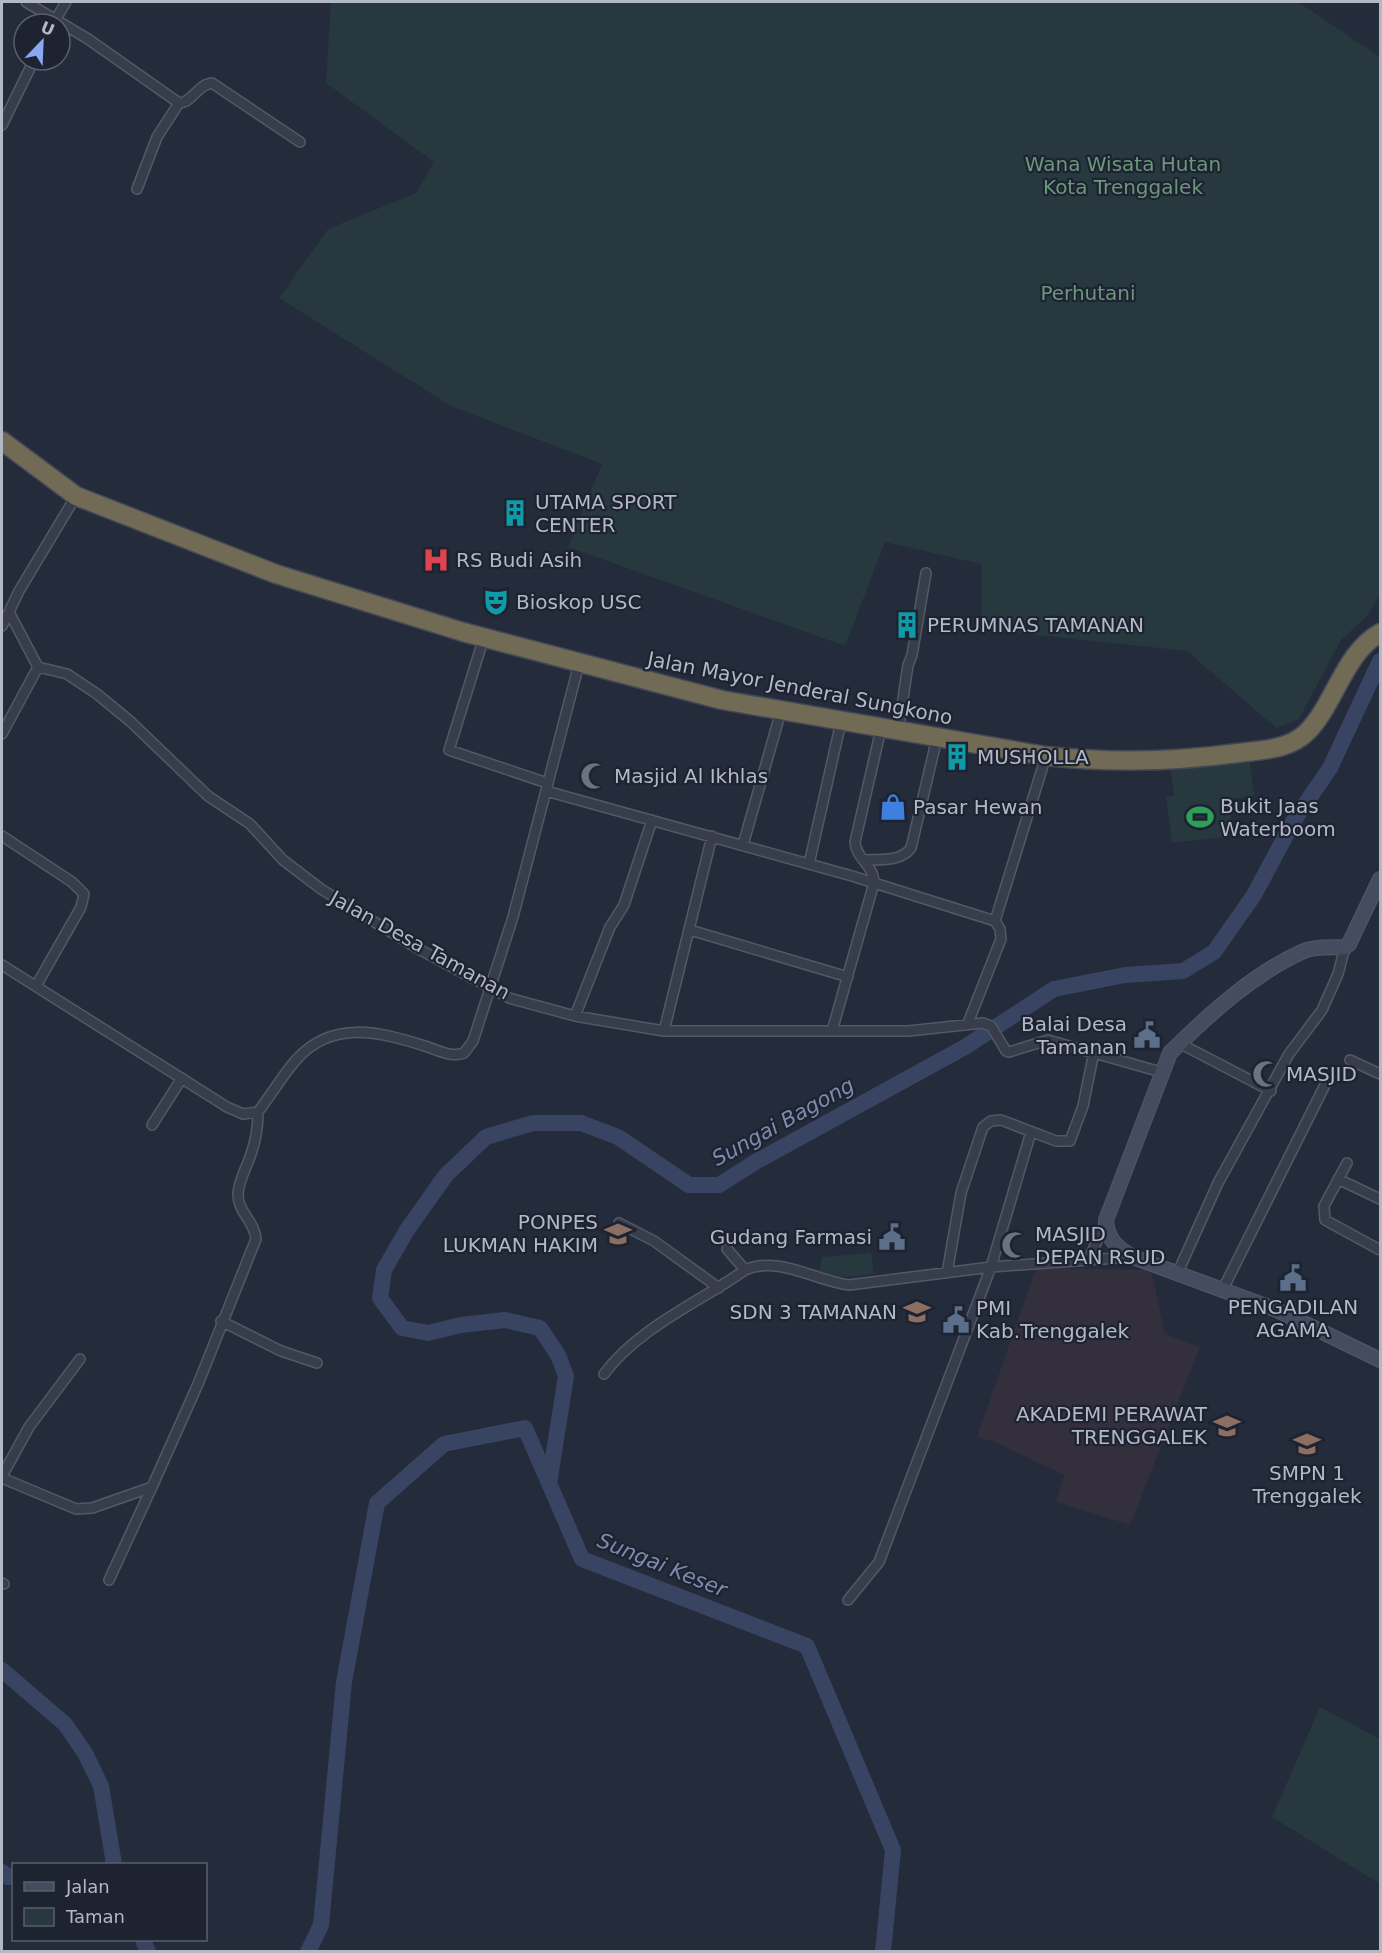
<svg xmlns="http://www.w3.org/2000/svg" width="1382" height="1953" viewBox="0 0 1382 1953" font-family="'DejaVu Sans',sans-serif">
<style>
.medical{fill:#332f3d}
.green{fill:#27393e}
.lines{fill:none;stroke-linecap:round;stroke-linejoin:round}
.river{stroke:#384462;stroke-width:16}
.street-casing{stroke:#535867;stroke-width:12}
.secondary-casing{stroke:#535867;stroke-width:16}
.highway-casing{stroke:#434857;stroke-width:21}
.street{stroke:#383d4c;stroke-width:9}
.secondary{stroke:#464c5f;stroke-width:14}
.highway{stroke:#716a55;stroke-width:18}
.labels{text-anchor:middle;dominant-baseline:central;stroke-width:4.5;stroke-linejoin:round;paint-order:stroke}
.park-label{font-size:20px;fill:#6b977b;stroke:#1d2331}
.poi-label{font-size:20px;fill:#b3b8c7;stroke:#1d2331;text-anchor:start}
.street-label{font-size:20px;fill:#b3b8c7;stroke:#1d2331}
.water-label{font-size:21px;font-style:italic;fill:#7c8bae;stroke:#1d2331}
</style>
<rect width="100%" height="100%" fill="#242b3b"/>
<!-- medical -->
<path class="medical" d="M1036,1268L1151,1270L1165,1334L1200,1347L1130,1525L1056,1502L1064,1475L995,1442L977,1437Z"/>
<!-- green -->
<path class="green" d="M331,2H1298L1380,57V595L1367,616L1341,640L1299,719L1276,728L1187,651L982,629L981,564L885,542L845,646L568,547L602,464L451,406L279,298L328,229L416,193L434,162L326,83Z
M1249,756L1254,796L1229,799L1233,836L1172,843L1166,797L1174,795L1170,766Z
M871,1253L874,1274L842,1277L819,1273L822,1257Z
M1320,1707L1380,1739V1884L1272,1817Z"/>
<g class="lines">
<!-- river -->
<path class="river" d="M549,1484L566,1376L558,1355L540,1328L505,1320L461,1325L428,1333L402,1328L380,1298L384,1270L407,1230L446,1175L486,1137L533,1123H581L618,1137L689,1185H719L757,1161L965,1047L1054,989L1125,975L1183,971L1214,952L1254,895L1293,822L1330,768L1380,661
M2,1670L65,1724L85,1753L101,1786L114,1864
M2,1872L8,1877L14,1876
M143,1940L148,1952
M308,1952L321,1925L344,1682L377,1503L444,1444L525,1428L582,1559L807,1646L893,1850L883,1952"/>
<defs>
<path id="street" d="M26,2L88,39L179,103C192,103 198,84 212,83L300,142
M53,24L66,2
M2,125L34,60
M137,189L157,137L179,103
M76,496L19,591L9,612L38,667L67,674L97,694L131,722L208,796L250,824L283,860L321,889L415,947L509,998L575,1016L664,1031H908L983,1023L991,1026L1006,1051L1009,1052L1048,1040L1161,1072
M2,626L9,612
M484,637L449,750L547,783
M898,732L908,665L912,655L926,573
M2,734L38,667
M546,791L852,876L995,921
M2,836L72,882L84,894L81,907L36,986
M743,845L781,711
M864,860C880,859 901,862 911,848L937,738
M809,864L841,722
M690,930L848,977
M2,965L227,1107L243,1114L258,1112C271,1095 282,1076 296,1060C332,1019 380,1032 425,1046C437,1050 452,1058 464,1053L473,1041L513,917L579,664
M575,1016L610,927L624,905L652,820
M968,1023L1001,939L1000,929L995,921L1046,756
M664,1031L712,836
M832,1031L874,883C874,865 856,859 855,842L881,729
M1179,1043L1271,1091
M1350,1060L1380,1074
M152,1125L182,1078
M1347,1163L1324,1206L1325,1220L1380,1250
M1338,1179L1380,1199
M619,1223L654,1241L719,1288
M727,1249L745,1270
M1089,1259L1105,1223
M1178,1272L1218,1183L1289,1054L1322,1010L1338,974L1345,947
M947,1273L961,1193L983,1127L991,1121L1001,1120L1056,1141H1070L1083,1106L1094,1052
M1223,1289L1325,1085
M221,1321L281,1351L317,1363
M604,1374C638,1328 698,1303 745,1270C779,1255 815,1281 849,1285L991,1267L1131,1257
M2,1476L29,1427L80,1359
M2,1478L76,1509L92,1508L152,1487L198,1384L256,1239C255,1222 238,1212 238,1195C238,1181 247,1167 251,1154C256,1140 258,1126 258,1112
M109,1580L152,1487
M2,1583L4,1584
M848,1600L879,1562L991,1267L1031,1132"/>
<path id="secondary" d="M1380,879L1349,944L1345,947C1333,948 1315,946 1304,951C1254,973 1208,1015 1170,1053L1106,1220C1107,1239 1117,1248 1133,1257L1277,1310L1380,1360"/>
<path id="highway" d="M2,441L76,496L276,574L463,632L722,700L1046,756C1111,763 1173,762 1238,753C1261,750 1289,750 1307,732C1335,704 1344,653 1380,633"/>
</defs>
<!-- street casing -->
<use href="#street" class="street-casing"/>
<!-- secondary casing -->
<use href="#secondary" class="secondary-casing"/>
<!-- highway casing -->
<use href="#highway" class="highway-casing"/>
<!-- street -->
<use href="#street" class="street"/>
<!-- secondary -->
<use href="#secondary" class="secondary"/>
<!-- highway -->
<use href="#highway" class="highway"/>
</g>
<!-- icons -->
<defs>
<symbol id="building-bare" viewBox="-9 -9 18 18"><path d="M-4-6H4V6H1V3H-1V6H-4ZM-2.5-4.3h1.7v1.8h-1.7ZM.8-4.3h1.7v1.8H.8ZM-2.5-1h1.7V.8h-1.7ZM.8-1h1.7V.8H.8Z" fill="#0f9aa8" stroke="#1d2331" stroke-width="2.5" paint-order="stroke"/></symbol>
<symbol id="hospital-bare" viewBox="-9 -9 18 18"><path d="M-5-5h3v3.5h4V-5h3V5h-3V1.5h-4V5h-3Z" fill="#e0444e" stroke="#1d2331" stroke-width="2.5" paint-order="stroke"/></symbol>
<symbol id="theatre-bare" viewBox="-9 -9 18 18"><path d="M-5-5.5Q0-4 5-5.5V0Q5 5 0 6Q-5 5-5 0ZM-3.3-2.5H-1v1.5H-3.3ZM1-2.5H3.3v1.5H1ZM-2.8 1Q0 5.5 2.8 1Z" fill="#0f9aa8" stroke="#1d2331" stroke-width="2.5" paint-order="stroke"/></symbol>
<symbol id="mosque-bare" viewBox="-9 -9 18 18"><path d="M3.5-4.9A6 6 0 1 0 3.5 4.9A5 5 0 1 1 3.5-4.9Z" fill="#6b7280" stroke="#1d2331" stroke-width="2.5" paint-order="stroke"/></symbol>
<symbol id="shop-bare" viewBox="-9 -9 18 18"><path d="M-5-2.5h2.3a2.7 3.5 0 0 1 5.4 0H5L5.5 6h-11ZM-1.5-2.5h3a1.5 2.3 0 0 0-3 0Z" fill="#3f7fe0" stroke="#1d2331" stroke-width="2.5" paint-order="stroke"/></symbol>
<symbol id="stadium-bare" viewBox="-9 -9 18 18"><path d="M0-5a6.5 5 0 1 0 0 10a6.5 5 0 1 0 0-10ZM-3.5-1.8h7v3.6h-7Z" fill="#2e9e5b" stroke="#1d2331" stroke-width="2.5" paint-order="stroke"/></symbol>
<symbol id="civic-bare" viewBox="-9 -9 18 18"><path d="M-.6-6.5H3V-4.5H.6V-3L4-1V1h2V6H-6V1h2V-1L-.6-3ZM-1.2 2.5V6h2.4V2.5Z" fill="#5c6f8a" stroke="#1d2331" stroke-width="2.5" paint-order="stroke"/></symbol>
<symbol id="school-bare" viewBox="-9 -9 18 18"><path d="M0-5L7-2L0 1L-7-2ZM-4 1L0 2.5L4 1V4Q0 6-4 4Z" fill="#8d6e63" stroke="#1d2331" stroke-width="2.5" paint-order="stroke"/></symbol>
<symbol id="university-bare" viewBox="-9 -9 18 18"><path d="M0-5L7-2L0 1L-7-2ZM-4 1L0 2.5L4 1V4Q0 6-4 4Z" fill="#8d6e63" stroke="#1d2331" stroke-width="2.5" paint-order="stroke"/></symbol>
</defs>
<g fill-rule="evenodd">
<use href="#building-bare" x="496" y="494" width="38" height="38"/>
<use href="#hospital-bare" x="417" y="541" width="38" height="38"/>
<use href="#theatre-bare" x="477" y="583" width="38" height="38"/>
<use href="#building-bare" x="888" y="606" width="38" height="38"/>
<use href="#building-bare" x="938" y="738" width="38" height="38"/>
<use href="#mosque-bare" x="575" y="757" width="38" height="38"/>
<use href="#shop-bare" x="874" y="788" width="38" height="38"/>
<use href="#stadium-bare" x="1181" y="798" width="38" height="38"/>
<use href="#civic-bare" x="1128" y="1016" width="38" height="38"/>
<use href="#mosque-bare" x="1247" y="1055" width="38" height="38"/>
<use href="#school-bare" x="599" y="1215" width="38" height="38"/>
<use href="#civic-bare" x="873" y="1218" width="38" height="38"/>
<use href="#mosque-bare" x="996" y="1226" width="38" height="38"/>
<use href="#civic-bare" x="1274" y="1259" width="38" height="38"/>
<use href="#school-bare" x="898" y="1293" width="38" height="38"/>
<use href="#civic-bare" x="937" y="1301" width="38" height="38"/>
<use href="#university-bare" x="1208" y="1407" width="38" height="38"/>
<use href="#school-bare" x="1288" y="1425" width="38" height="38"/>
</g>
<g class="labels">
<!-- park labels -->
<g class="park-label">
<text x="1123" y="164">Wana Wisata Hutan<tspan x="1123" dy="23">Kota Trenggalek</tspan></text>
<text x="1088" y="293">Perhutani</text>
</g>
<!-- poi labels -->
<g class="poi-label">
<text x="535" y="502">UTAMA SPORT<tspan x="535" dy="23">CENTER</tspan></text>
<text x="456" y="560">RS Budi Asih</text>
<text x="516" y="602">Bioskop USC</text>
<text x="927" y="625">PERUMNAS TAMANAN</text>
<text x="977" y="757">MUSHOLLA</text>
<text x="614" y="776">Masjid Al Ikhlas</text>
<text x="1220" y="806">Bukit Jaas<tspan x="1220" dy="23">Waterboom</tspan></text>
<text x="913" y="807">Pasar Hewan</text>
<text x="1127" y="1024" text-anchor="end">Balai Desa<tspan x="1127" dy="23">Tamanan</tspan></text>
<text x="1286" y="1074">MASJID</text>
<text x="598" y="1222" text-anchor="end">PONPES<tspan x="598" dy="23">LUKMAN HAKIM</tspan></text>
<text x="1035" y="1234">MASJID<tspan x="1035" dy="23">DEPAN RSUD</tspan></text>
<text x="872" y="1237" text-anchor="end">Gudang Farmasi</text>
<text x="1293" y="1307" text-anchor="middle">PENGADILAN<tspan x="1293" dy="23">AGAMA</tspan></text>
<text x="976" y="1308">PMI<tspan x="976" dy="23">Kab.Trenggalek</tspan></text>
<text x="897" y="1312" text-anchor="end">SDN 3 TAMANAN</text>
<text x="1207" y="1414" text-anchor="end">AKADEMI PERAWAT<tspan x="1207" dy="23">TRENGGALEK</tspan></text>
<text x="1307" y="1473" text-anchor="middle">SMPN 1<tspan x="1307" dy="23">Trenggalek</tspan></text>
</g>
<!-- street labels -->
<g class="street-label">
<text transform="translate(800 688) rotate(11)">Jalan Mayor Jenderal Sungkono</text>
<text transform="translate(420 945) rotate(29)">Jalan Desa Tamanan</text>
</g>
<!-- water labels -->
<g class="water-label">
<text transform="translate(783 1122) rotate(-29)">Sungai Bagong</text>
<text transform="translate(662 1565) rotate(22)">Sungai Keser</text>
</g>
</g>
<!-- border -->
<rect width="1382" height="1953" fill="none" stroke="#b3b8c7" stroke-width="6"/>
<!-- legend -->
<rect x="12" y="1863" width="195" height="78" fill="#1d2331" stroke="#595f6d" stroke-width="1.5"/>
<rect x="24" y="1882" width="30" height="9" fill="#464c5f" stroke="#595f6d" stroke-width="1.5"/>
<text x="66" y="1893" font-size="18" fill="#b3b8c7">Jalan</text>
<rect x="24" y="1908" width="30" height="18" fill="#27393e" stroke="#595f6d" stroke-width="1.5"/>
<text x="66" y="1923" font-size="18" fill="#b3b8c7">Taman</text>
<!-- north arrow -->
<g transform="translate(42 42) rotate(23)"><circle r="28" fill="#1d2331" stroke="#595f6d" stroke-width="1.5"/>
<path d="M0-4.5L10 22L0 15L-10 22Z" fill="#8ba7f4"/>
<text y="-9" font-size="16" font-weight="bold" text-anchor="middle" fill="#b3b8c7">U</text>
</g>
</svg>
